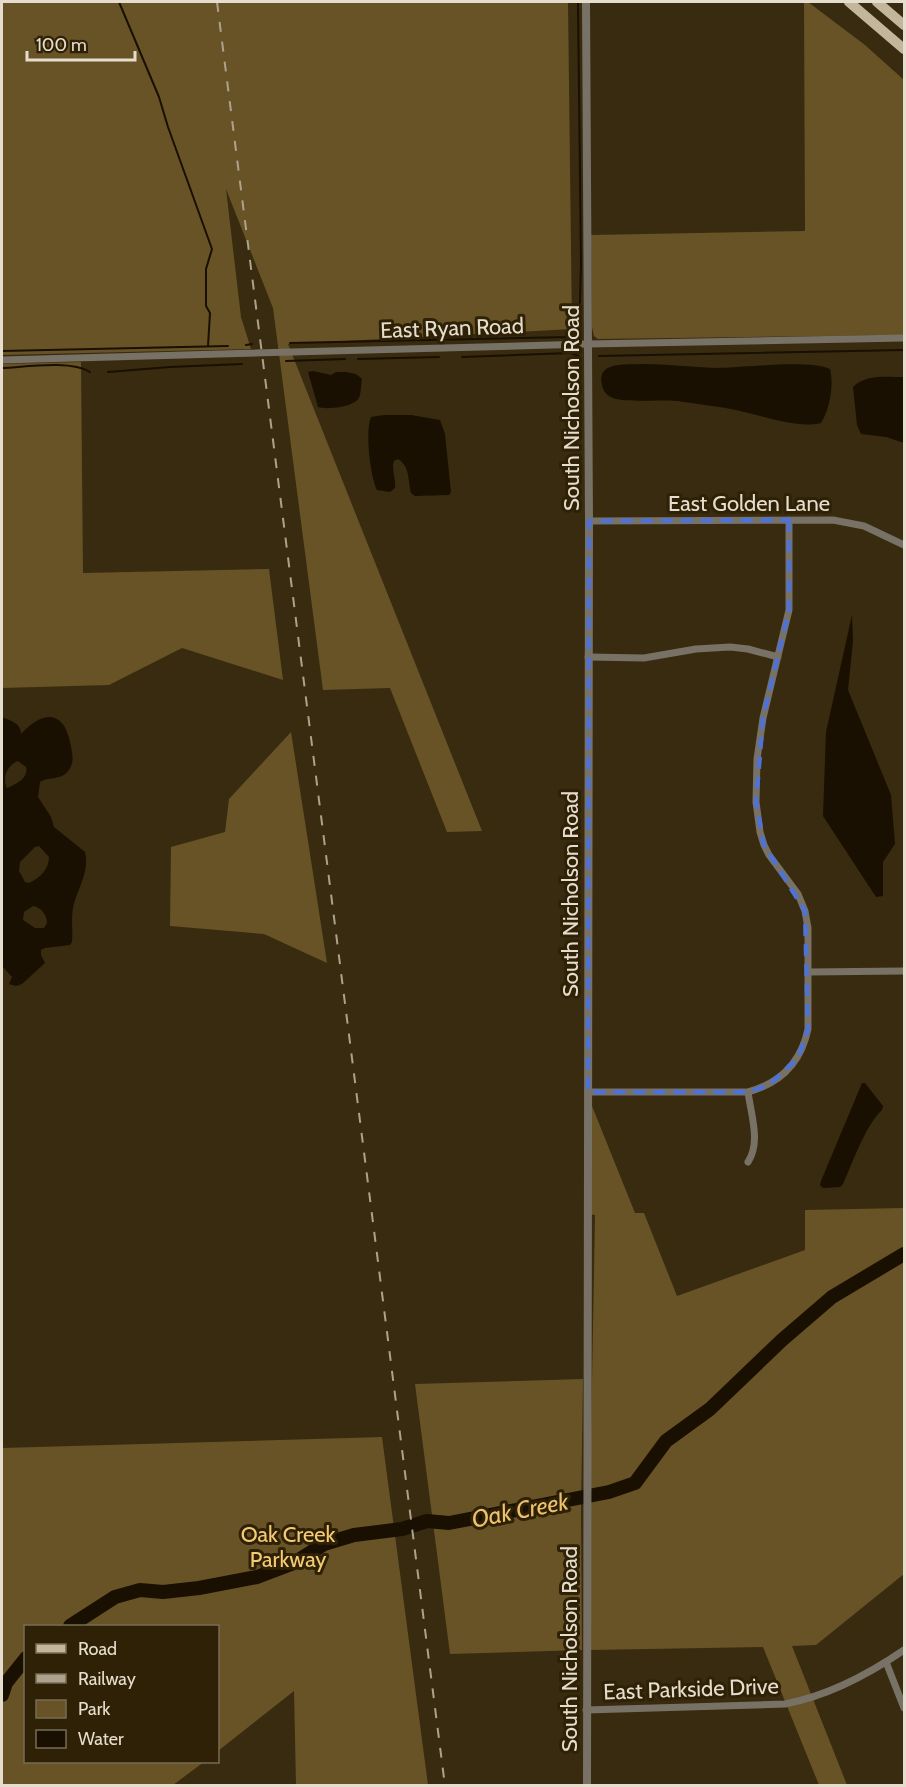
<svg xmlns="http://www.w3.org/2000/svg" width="906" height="1787" viewBox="0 0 906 1787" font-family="Cabin,sans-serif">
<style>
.green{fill:#685327}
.water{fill:#191001;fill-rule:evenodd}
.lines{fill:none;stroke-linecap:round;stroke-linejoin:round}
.stream{stroke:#191001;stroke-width:2}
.river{stroke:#191001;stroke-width:14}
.minor{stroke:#787165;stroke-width:7}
.tertiary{stroke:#787165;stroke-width:8}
.primary{stroke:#c4b69b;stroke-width:10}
.rail{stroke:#aca28e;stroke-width:2;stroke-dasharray:10 10;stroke-linecap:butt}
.marked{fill:none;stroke:#4f72d5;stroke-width:4.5;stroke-dasharray:12 8;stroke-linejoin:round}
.labels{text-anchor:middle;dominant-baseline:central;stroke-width:6;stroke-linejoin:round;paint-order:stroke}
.street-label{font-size:22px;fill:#e5ddcd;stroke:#2e2105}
.park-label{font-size:22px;fill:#f5ca74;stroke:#2e2105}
.water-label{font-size:24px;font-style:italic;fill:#edc26d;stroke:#2e2105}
</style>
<rect width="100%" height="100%" fill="#382b0f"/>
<!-- green -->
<path class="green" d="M2,2H568L572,329L288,344L482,831L447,832L390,688L323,690L273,308L226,189L241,317L251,349L2,355Z
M804,2H808L865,45L904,80V335L598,339L594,336L592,327L591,235L805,231Z
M81,362L83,573L269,569L283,680L182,648L109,685L2,688V364Z
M291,732L327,963L264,934L170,926L171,847L225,832L229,799Z
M592,1106L635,1213H644L677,1296L805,1250V1210L904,1208V1574L816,1645L792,1646L847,1785H819L763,1647L590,1650L591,1437L595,1215L587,1214Z
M583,1379L581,1511L582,1650L450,1654L415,1384Z
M382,1437L428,1785H296L294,1691L218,1751V1626H26V1762H204L173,1785H2V1448Z"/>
<!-- water -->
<path class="water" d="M642,364C666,364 691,367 716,368C741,368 810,359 830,369C834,384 830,409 821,423C798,429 760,415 736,410C717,406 696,404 677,401C660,399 625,403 613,398C607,396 603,391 602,385C596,361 626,365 642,364Z
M313,371L331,375L336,372H346L356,374L362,379C361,385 361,393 359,398C354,407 326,410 318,407L308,372Z
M904,377V443L886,437L861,434L857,425L853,387C865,374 887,377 904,377Z
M384,415H411L440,420L445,434L451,492L449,495L415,496L411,493C408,481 410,466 398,459L394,461C391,468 396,479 395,488L390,492L377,490C370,475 365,431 371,417Z
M852,615L853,641L848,690L891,795L895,844L883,862V896L876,897L823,816L826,732Z
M2,717C11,721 21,723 21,734C41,712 63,708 70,742C72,752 75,761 69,770C61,781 49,776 40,782L38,797L51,817L54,827L85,852C90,872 77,889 73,908C71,920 73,930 72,942L70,945L45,948L41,950V955L45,963L22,984L16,986L9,984L12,977L2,966ZM18,761L26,767C29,778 16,784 7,788C2,778 7,765 18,761ZM39,846L49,857C49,869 40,878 29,883L25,882L19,871L20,862L35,847ZM33,906C41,907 47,915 47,923L44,928H35L23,920L24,912Z
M862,1083H865L883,1106L882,1110C865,1126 853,1162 843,1184L840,1187L823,1188L820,1185L821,1181Z"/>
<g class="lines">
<!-- stream -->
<path class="stream" d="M119,2L159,97L168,127L212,249L206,269V306L210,313L208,346
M290,343L571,337L579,333L581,265L578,2
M246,345L252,344
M2,351L228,346
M599,356L904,350
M462,357L570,353L579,356
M358,359L439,357
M286,361L345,359
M2,368C25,367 71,360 90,372
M108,372L170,367L242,364"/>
<!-- river -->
<path class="river" d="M70,1626L115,1597L140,1590L163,1592L199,1588L257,1577L294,1563L324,1544L354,1535L402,1529L427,1521L449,1523L609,1492L635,1483L666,1441L710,1409L782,1340L832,1297L904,1254
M2,1695L6,1683L26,1658"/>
<!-- minor -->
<path class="minor" d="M2,360L588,344L904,338
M589,521L833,520L864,526L904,545
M588,657L644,658L696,649L730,647L748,649L778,657
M808,972L904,971
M588,1092H748C781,1083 801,1063 808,1029V928L805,911L798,894L769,855L764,845L760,832L756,802L757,759L763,718L789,610V520
M748,1092C751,1115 761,1142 748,1162
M886,1662L904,1708
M586,1710L785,1704C827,1696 869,1674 904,1650"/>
<!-- tertiary -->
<path class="tertiary" d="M586,2L589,521L587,1786"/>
<!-- primary -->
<path class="primary" d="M849,2L904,49
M877,2L904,25"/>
<!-- rail -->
<path class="rail" d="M217,2L445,1786"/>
</g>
<!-- marked area -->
<path class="marked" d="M789,520V610L763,718L756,802L764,845L805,911L808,1029L798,1058L769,1085L748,1092H588L589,521Z"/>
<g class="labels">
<!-- street labels -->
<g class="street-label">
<text transform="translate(452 328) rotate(-2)">East Ryan Road</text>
<text transform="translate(571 408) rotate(-90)">South Nicholson Road</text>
<text x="749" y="503">East Golden Lane</text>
<text transform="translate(570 894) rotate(-90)">South Nicholson Road</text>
<text transform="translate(569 1649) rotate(-90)">South Nicholson Road</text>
<text transform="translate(691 1689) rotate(-2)">East Parkside Drive</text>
</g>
<!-- park labels -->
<g class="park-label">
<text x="288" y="1534">Oak Creek<tspan x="288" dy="25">Parkway</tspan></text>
</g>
<!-- water labels -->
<g class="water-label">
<text transform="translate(520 1510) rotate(-11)">Oak Creek</text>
</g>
</g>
<!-- border -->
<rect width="906" height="1787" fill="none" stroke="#e5ddcd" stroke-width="6"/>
<!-- legend -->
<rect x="24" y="1625" width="195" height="138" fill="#2e2105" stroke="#776c55" stroke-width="1.5"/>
<rect x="36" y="1644" width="30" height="9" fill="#c4b69b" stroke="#776c55" stroke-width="1.5"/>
<text x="78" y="1655" font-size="18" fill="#e5ddcd">Road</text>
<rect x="36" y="1674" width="30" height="9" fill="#aca28e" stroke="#776c55" stroke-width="1.5"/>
<text x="78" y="1685" font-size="18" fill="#e5ddcd">Railway</text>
<rect x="36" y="1700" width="30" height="18" fill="#685327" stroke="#776c55" stroke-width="1.5"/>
<text x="78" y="1715" font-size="18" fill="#e5ddcd">Park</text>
<rect x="36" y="1730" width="30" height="18" fill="#191001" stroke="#776c55" stroke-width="1.5"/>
<text x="78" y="1745" font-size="18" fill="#e5ddcd">Water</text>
<!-- scale -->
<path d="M27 51v9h108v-9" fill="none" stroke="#e5ddcd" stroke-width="3"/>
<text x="36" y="51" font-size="18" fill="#e5ddcd" stroke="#2e2105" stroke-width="4.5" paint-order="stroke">100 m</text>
</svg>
